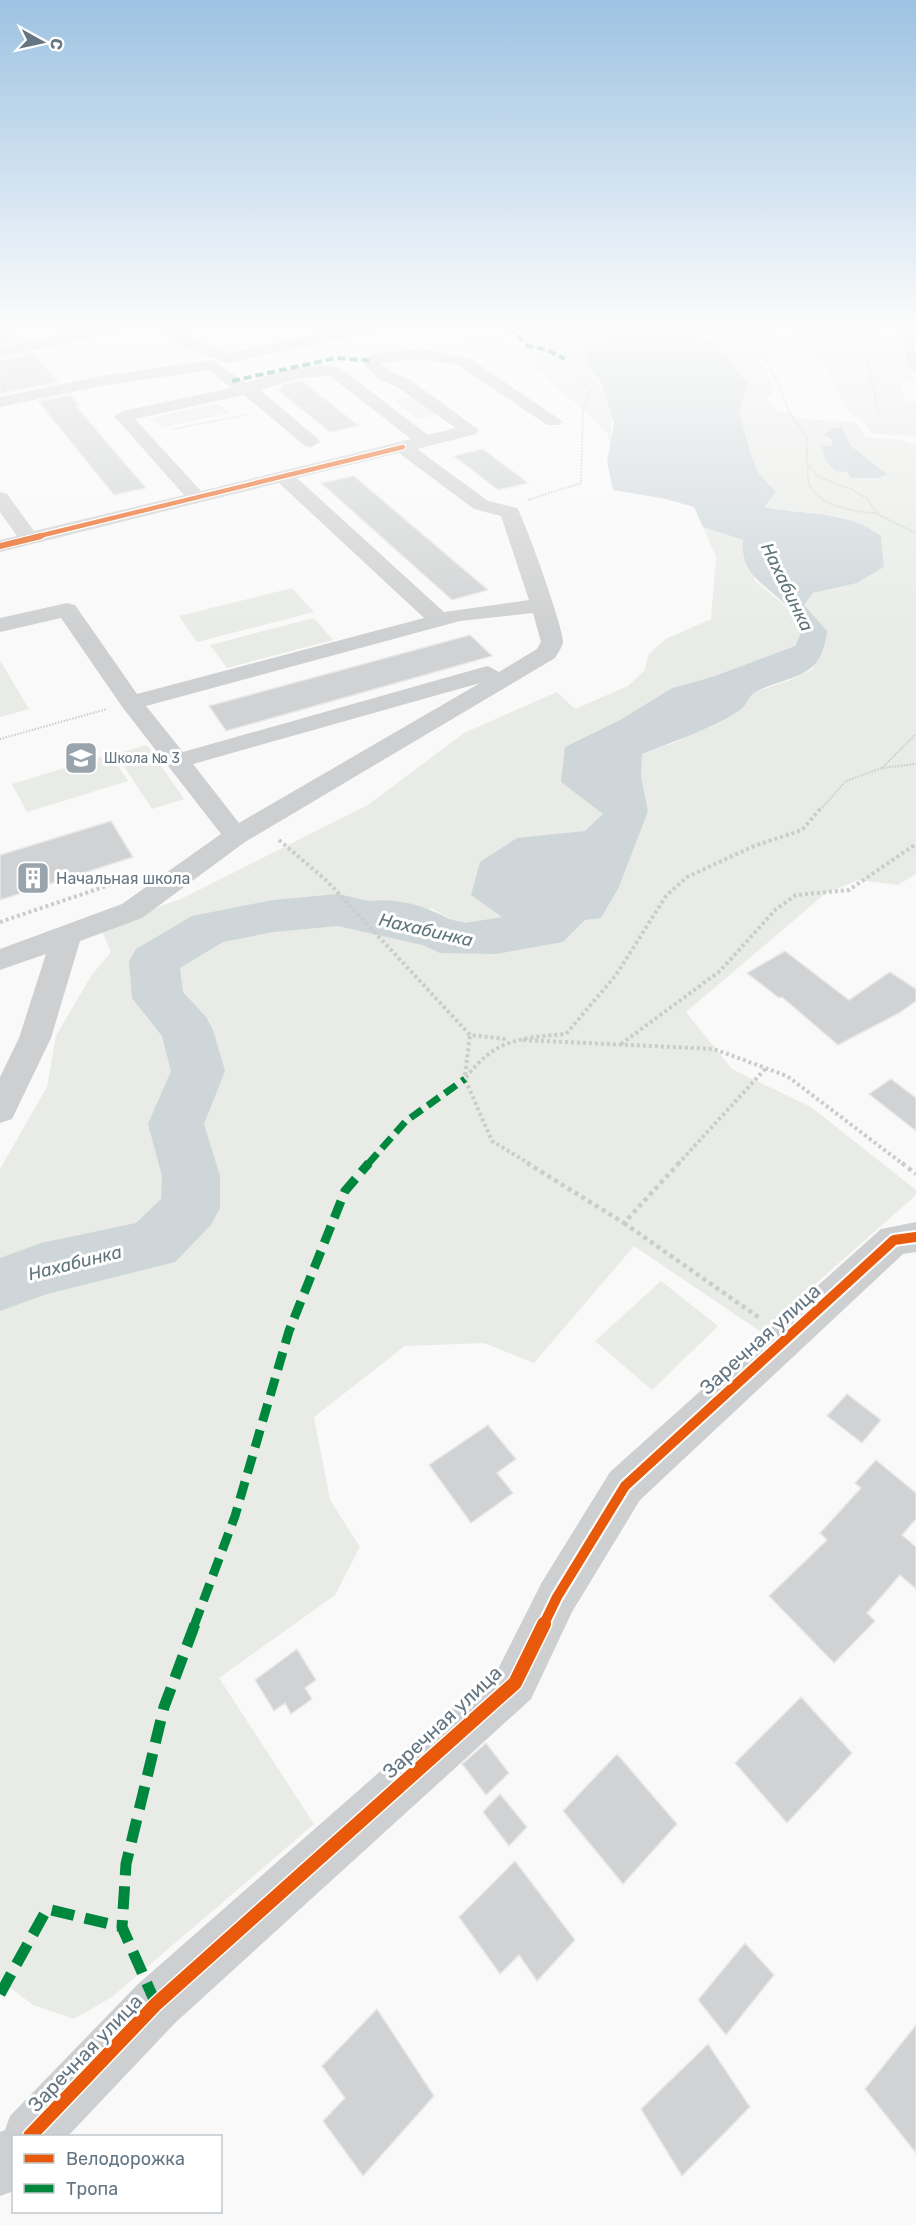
<svg xmlns="http://www.w3.org/2000/svg" width="916" height="2225" viewBox="0 0 916 2225" font-family="Rubik,sans-serif">
<style>
.green{fill:#e8ebe6;fill-rule:evenodd}
.water{fill:#ced6d9}
.lines{fill:none;stroke-linecap:round;stroke-linejoin:round}
.river{fill:#ced6d9;fill-rule:evenodd}
.building{fill:#d0d2d3;stroke:#e8e8e8;stroke-width:1.5}
.path-far2{stroke:#cbcccd;stroke-width:2;stroke-dasharray:1.5 1.5;stroke-linecap:butt}
.path-far1{stroke:#cbcccd;stroke-width:4;stroke-dasharray:3 3;stroke-linecap:butt}
.path{stroke:#cbcccd;stroke-width:4.5;stroke-dasharray:4 4;stroke-linecap:butt}
.minor{fill:#cecfd0;fill-rule:evenodd}
.quiet-far3{stroke:#00873e;stroke-width:4;stroke-dasharray:8 4;stroke-linecap:butt}
.quiet-far2{stroke:#00873e;stroke-width:7;stroke-dasharray:14 7;stroke-linecap:butt}
.quiet-far1{stroke:#00873e;stroke-width:9;stroke-dasharray:18 9;stroke-linecap:butt}
.quiet{stroke:#00873e;stroke-width:11;stroke-dasharray:23 11;stroke-linecap:butt}
.cycleway-far3-casing{stroke:#fff;stroke-width:7}
.cycleway-far2-casing{stroke:#fff;stroke-width:8}
.cycleway-far1-casing{stroke:#fff;stroke-width:14}
.cycleway-casing{stroke:#fff;stroke-width:17}
.cycleway-far3{stroke:#e8590c;stroke-width:4.5}
.cycleway-far2{stroke:#e8590c;stroke-width:6}
.cycleway-far1{stroke:#e8590c;stroke-width:10}
.cycleway{stroke:#e8590c;stroke-width:14}
.labels{text-anchor:middle;dominant-baseline:central;stroke-width:6;stroke-linejoin:round;paint-order:stroke}
.far-poi-label{font-size:14px;fill:#657683;stroke:#fff;text-anchor:start}
.poi-label{font-size:16px;fill:#657683;stroke:#fff;text-anchor:start}
.water-label{font-size:18px;font-style:italic;fill:#60757c;stroke:#fff}
.near-street-label{font-size:20px;fill:#657683;stroke:#fff}
</style>
<rect width="100%" height="100%" fill="#f9f9f9"/>
<!-- green -->
<path class="green" d="M518,327H645L646,332L593,338L586,362C605,387 615,413 610,444L607,433L598,424L535,367Z
M653,327H768L784,353L781,357L759,358L776,390L767,398L772,408L804,419L855,422L866,437L901,440L916,445V874L898,885L858,880L826,893L686,1012L732,1069L811,1107L916,1190V1195L761,1332L634,1246L534,1363L484,1343L405,1346L314,1417L330,1500L360,1547L335,1595L219,1678L314,1824L112,1997L74,2019L33,2005L0,1980V1169L47,1087L56,1036L91,976L111,952L102,931L142,913L181,899L368,805L464,733L557,692L575,709L628,686L644,671L649,654L666,639L711,619L716,557L703,527L743,540L755,581L789,609L800,635L795,646L712,677L672,688L620,720L561,782L604,814L585,831L565,835L503,917L458,924L431,908L385,927L563,942L585,920L648,812L641,776L642,754L678,741L741,710L754,692L791,680L813,669L804,605L813,593L857,583L884,567L881,536C847,510 804,514 763,507L776,492L759,474L750,452L739,410L748,384C743,379 719,347 718,341L676,328L654,330ZM842,427L851,446L887,474L878,478H851L822,446H832V439Z
M791,330L901,336L913,381H901L905,400L916,402V436L873,434L862,420L849,413L824,363L804,356L791,341Z
M417,396L441,414L418,419L395,401Z
M218,403L229,413L162,428L151,418Z
M292,588L314,612L197,642L179,616Z
M314,618L333,640L227,668L210,645Z
M1,662L29,709L0,717V663Z
M147,745L184,799L152,809L116,754Z
M111,754L128,781L27,812L12,784Z
M661,1281L718,1326L652,1390L595,1341Z"/>
<!-- water -->
<path class="water" d="M645,327L676,328L718,342C719,347 743,379 748,384L739,410L750,452L759,474L776,492L764,507C804,515 847,510 881,536L884,567L857,583L813,593L804,605L827,631C821,680 794,674 757,691C749,694 747,706 739,711C710,729 675,741 642,754L641,776L648,811L619,887L601,918L585,920L563,942L496,954L440,953L385,927L359,903C395,895 427,906 458,924L502,917L471,895L480,862L517,838L585,831L603,814L561,782L565,747L620,720L672,688L712,677L795,646L800,635C797,627 794,615 788,608C768,584 740,578 743,540L703,527L694,507L666,499L613,490L607,461L614,423L601,382L586,362V343L593,338L646,332Z
M842,427L851,446L887,474L878,478H851L847,472L835,471L826,461L822,446H832V439L824,435L830,429Z"/>
<g class="lines">
<!-- river -->
<path class="river" d="M338,894L466,923L473,935L466,947L449,951L338,926L273,932L223,942L180,968L183,992L206,1017L213,1030L225,1071L204,1124L220,1176V1208L211,1225L175,1262L47,1294L0,1311V1258L41,1243L136,1223L161,1199L162,1176L148,1124L171,1071L162,1036L132,998L129,961L136,949L192,916L273,900Z"/>
</g>
<!-- building -->
<path class="building" d="M0,327H10L22,341L0,346Z
M33,353L59,382L0,394V360Z
M301,380L359,426L330,432L279,391L283,385Z
M70,395L80,406H76L146,488L114,495L38,401Z
M483,449L528,483L498,490L454,456Z
M354,476L488,590L452,600L321,483Z
M470,635L492,656L226,731L209,706Z
M111,821L133,857L0,900V855Z
M785,951L849,1000L890,972L916,989V1001L899,1013L838,1045L782,997L779,998L747,973Z
M891,1079L916,1098V1131L869,1094Z
M847,1394L881,1420L862,1443L827,1416Z
M488,1425L516,1459L497,1473L513,1493L471,1523L429,1465Z
M876,1460L916,1493V1519L902,1535L916,1547V1589L900,1575L867,1613L875,1621L834,1663L769,1596L827,1540L820,1533L861,1488L855,1483Z
M297,1649L316,1680L305,1688L312,1699L291,1714L285,1703L274,1711L255,1680Z
M801,1697L852,1753L787,1823L735,1763Z
M486,1743L509,1773L486,1795L462,1764Z
M617,1754L677,1824L623,1884L563,1811Z
M500,1794L527,1827L509,1846L483,1812Z
M515,1861L575,1940L537,1981L519,1955L500,1974L459,1917Z
M745,1943L774,1975L726,2035L698,2000Z
M377,2009L434,2096L363,2176L323,2121L345,2098L322,2066Z
M916,2025V2153L865,2089Z
M708,2044L750,2107L682,2176L641,2109Z"/>
<g class="lines">
<!-- path-far2 -->
<path class="path-far2" d="M729,327L741,334L757,327
M861,327L879,416
M741,334L762,354L779,384L789,412L807,438V463L819,477L853,490L866,498L879,515L916,533
M470,340L576,327
M173,429L245,415
M807,463C808,470 807,479 810,486C821,508 857,511 878,514
M528,500L581,483L583,410L591,390C575,372 559,356 565,330
M0,739L107,709
M882,768L916,734
M820,810L846,781L882,768L916,764"/>
<!-- path-far1 -->
<path class="path-far1" d="M279,840L327,881L470,1035L506,1039
M0,922L130,878
M523,1040L714,1049L787,1076L903,1164
M621,1044L720,971L776,909L796,895L849,890L916,844
M465,1075L470,1035
M530,1164L492,1141L465,1079C494,1039 520,1038 566,1034L616,975L666,896L687,877L754,846L802,830L821,808
M678,1164L766,1068"/>
<!-- path -->
<path class="path" d="M527,1163L624,1223L679,1163
M902,1163L916,1174
M624,1223L761,1319"/>
<!-- minor -->
<path class="minor" d="M96,327H125L117,332L0,358V348Z
M162,327H179L195,341L229,353L349,327H379L371,332L228,363L183,347Z
M899,327L914,328L916,371L908,366Z
M421,349L469,358L562,421L559,425H547L458,365L421,359L380,363L392,372L409,379L479,430L476,434L417,449L488,501L517,508C525,520 563,627 563,641C563,646 558,653 555,658L245,842L142,918L80,941L51,1038L12,1119L0,1123V1077L19,1038L46,954L0,970V949L122,904L221,834L123,708L61,618L0,632V618L67,603L75,605L137,694L424,618L279,483L0,552V540L17,536L0,512V492L7,494L34,531L184,495L114,416L123,411L231,388L209,370L101,386L0,407V397L101,376L212,360L246,383C274,373 310,360 340,368L428,435L456,428L397,387L380,380L364,365L366,358L372,354ZM330,376L411,439L201,491L135,419L244,395L305,446L311,447L320,442L317,438L260,390L300,378ZM399,453L474,509L501,516L529,600L444,612L297,478ZM533,613L541,642L537,649L499,672L488,666L480,668L183,752L146,706L460,621ZM480,683L239,823L193,764Z
M916,1222V1252L903,1254L640,1500L572,1612L531,1699L175,2023L68,2136H14V2191L0,2196V2132L5,2130L10,2116L137,1985L499,1667L542,1582L610,1472L881,1229Z"/>
<!-- quiet-far3 -->
<path class="quiet-far3" d="M509,327L528,346L545,349L565,359
M232,381L336,358L372,361"/>
<!-- quiet-far2 -->
<path class="quiet-far2" d="M368,1164L406,1121L465,1079"/>
<!-- quiet-far1 -->
<path class="quiet-far1" d="M194,1626L235,1516L289,1331L345,1191L369,1163"/>
<!-- quiet -->
<path class="quiet" d="M0,1994L47,1909L122,1927
M156,2004L122,1927L126,1864L164,1707L195,1624"/>
<defs>
<path id="cycleway-far3" d="M35,537L403,447"/>
<path id="cycleway-far2" d="M0,546L41,536"/>
<path id="cycleway-far1" d="M543,1626L557,1597L625,1486L894,1240L916,1237"/>
<path id="cycleway" d="M30,2136L156,2004L515,1683L544,1624"/>
</defs>
<!-- cycleway-far3 casing -->
<use href="#cycleway-far3" class="cycleway-far3-casing"/>
<!-- cycleway-far2 casing -->
<use href="#cycleway-far2" class="cycleway-far2-casing"/>
<!-- cycleway-far1 casing -->
<use href="#cycleway-far1" class="cycleway-far1-casing"/>
<!-- cycleway casing -->
<use href="#cycleway" class="cycleway-casing"/>
<!-- cycleway-far3 -->
<use href="#cycleway-far3" class="cycleway-far3"/>
<!-- cycleway-far2 -->
<use href="#cycleway-far2" class="cycleway-far2"/>
<!-- cycleway-far1 -->
<use href="#cycleway-far1" class="cycleway-far1"/>
<!-- cycleway -->
<use href="#cycleway" class="cycleway"/>
</g>
<!-- sky -->
<linearGradient id="sky" x2="0" y2="1"><stop stop-color="#9dc2e2"/><stop offset="0.51" stop-color="#fcfcfc"/><stop offset="1" stop-color="#fcfcfc" stop-opacity="0"/></linearGradient>
<rect width="916" height="639" fill="url(#sky)"/>
<!-- icons -->
<defs>
<symbol id="school-square" viewBox="-11 -11 22 22"><rect x="-9" y="-9" width="18" height="18" rx="4" fill="#99a4ac" stroke="#fff"/><path d="M0-5L7-2L0 1L-7-2ZM-4 1L0 2.5L4 1V4Q0 6-4 4Z" fill="#fff"/></symbol>
<symbol id="building-square" viewBox="-11 -11 22 22"><rect x="-9" y="-9" width="18" height="18" rx="4" fill="#99a4ac" stroke="#fff"/><path d="M-4-6H4V6H1V3H-1V6H-4ZM-2.5-4.3h1.7v1.8h-1.7ZM.8-4.3h1.7v1.8H.8ZM-2.5-1h1.7V.8h-1.7ZM.8-1h1.7V.8H.8Z" fill="#fff"/></symbol>
</defs>
<g fill-rule="evenodd">
<use href="#school-square" x="62" y="739" width="38" height="38"/>
<use href="#building-square" x="14" y="859" width="38" height="38"/>
</g>
<g class="labels">
<!-- far-poi labels -->
<g class="far-poi-label">
<text x="104" y="758">Школа № 3</text>
</g>
<!-- poi labels -->
<g class="poi-label">
<text x="56" y="878">Начальная школа</text>
</g>
<!-- water labels -->
<g class="water-label">
<text transform="translate(787 587) rotate(64)">Нахабинка</text>
<text transform="translate(426 930) rotate(13)">Нахабинка</text>
<text transform="translate(75 1263) rotate(-14)">Нахабинка</text>
</g>
<!-- near-street labels -->
<g class="near-street-label">
<text transform="translate(760 1339) rotate(-42)">Заречная улица</text>
<text transform="translate(442 1722) rotate(-43)">Заречная улица</text>
<text transform="translate(85 2053) rotate(-46)">Заречная улица</text>
</g>
</g>
<!-- legend -->
<rect x="12" y="2135" width="210" height="78" fill="#ffffff" stroke="#c1c8cd" stroke-width="1.5"/>
<rect x="24" y="2154" width="30" height="9" fill="#e8590c" stroke="#c1c8cd" stroke-width="1.5"/>
<text x="66" y="2165" font-size="18" fill="#657683">Велодорожка</text>
<rect x="24" y="2184" width="30" height="9" fill="#00873e" stroke="#c1c8cd" stroke-width="1.5"/>
<text x="66" y="2195" font-size="18" fill="#657683">Тропа</text>
<!-- north arrow -->
<g transform="translate(42 42) rotate(98)" stroke="#ffffff" stroke-width="4.5" paint-order="stroke">
<path d="M0-4.5L10 22L0 15L-10 22Z" fill="#657683"/>
<text y="-9" font-size="16" font-weight="bold" text-anchor="middle" fill="#657683">С</text>
</g>
</svg>
